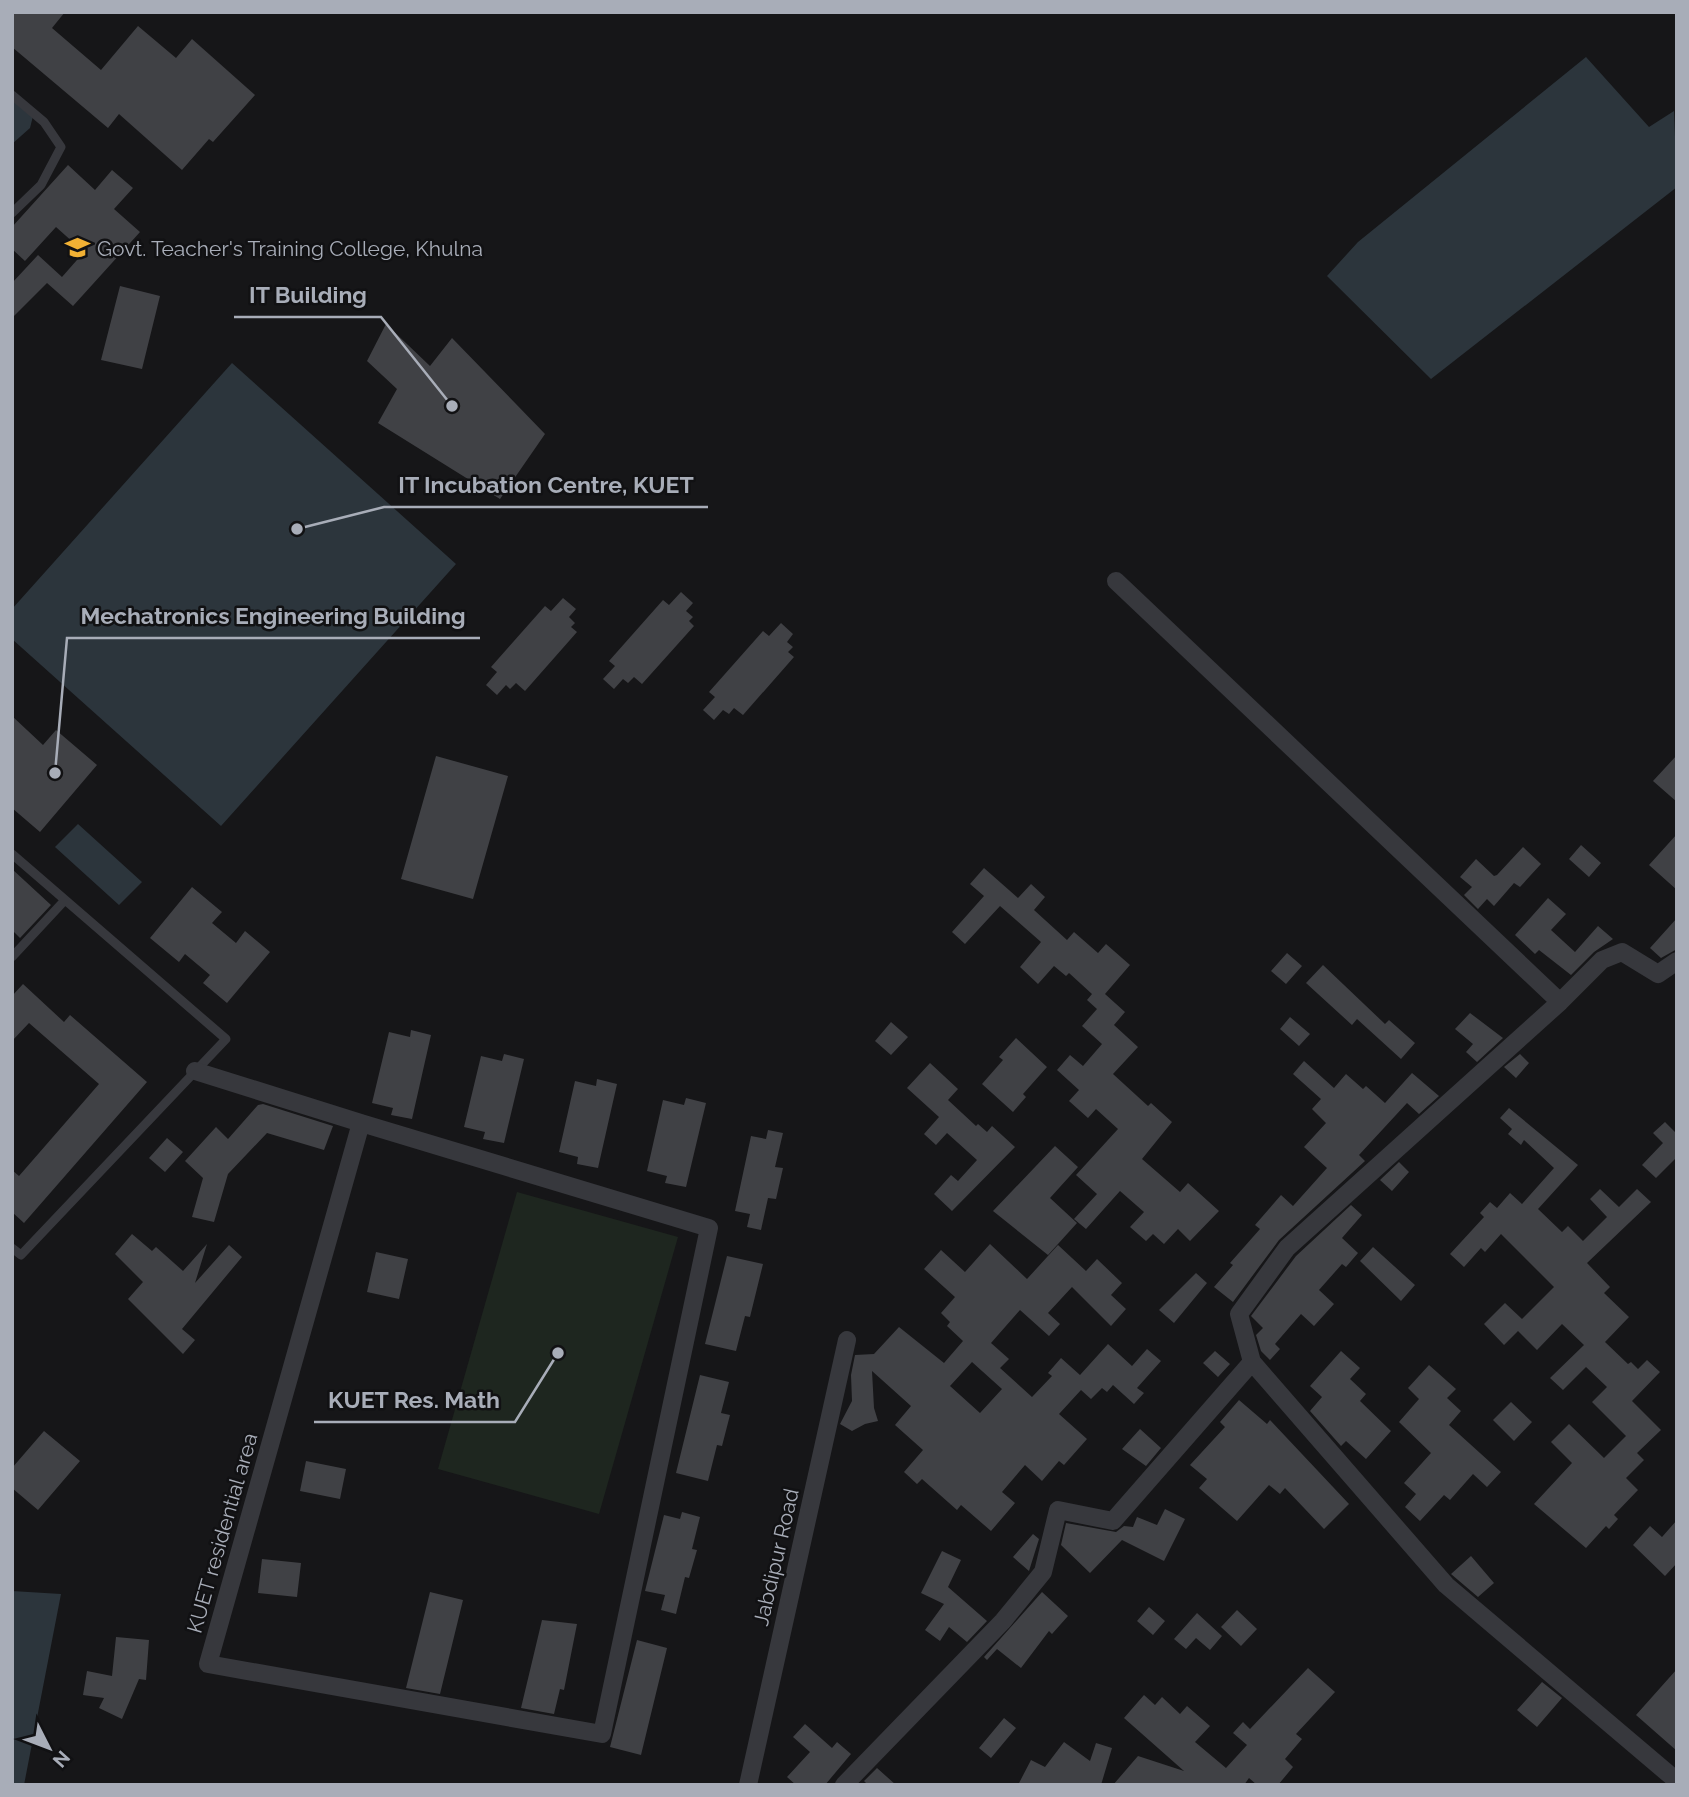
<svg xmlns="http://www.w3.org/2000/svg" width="1689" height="1797" viewBox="0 0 1689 1797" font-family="Raleway,sans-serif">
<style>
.green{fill:#1e261f}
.water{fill:#2c353c}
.building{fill:#404145;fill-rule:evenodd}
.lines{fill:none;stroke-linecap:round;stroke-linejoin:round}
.lane{stroke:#37383d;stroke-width:9}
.street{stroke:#37383d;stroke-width:18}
.labels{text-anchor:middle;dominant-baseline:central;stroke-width:5;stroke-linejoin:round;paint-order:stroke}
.poi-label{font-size:21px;fill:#a8adb8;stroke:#111113;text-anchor:start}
.street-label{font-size:21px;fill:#a8adb8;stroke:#111113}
.leader{fill:none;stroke:#a8adb8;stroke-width:2.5}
.callout-dot{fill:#a8adb8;stroke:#111113;stroke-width:2.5}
.callout-label{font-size:23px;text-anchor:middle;font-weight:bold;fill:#a8adb8;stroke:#111113;stroke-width:5;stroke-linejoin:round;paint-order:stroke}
</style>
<rect width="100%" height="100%" fill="#161618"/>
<!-- green -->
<path class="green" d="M517,1192L678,1237L599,1514L438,1469Z"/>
<!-- water -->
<path class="water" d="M1586,57L1649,127L1674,111L1677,187L1431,379L1327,276L1358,242Z
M12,96L33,116L30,128L12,144Z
M232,363L456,564L221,826L12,639V609Z
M78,824L142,882L119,905L55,847Z
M12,1591L61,1594L24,1785H12Z"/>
<!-- building -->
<path class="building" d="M12,12H65L52,28L101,70L138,26L176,58L192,39L255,95L213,142L209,139L182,170L119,114L108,128L12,47Z
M68,165L95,190L112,170L133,188L114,209L140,232L73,306L47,283L12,318V283L38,255L62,277L84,252L56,227L25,261L12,249V227Z
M120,286L160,296L142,369L101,360Z
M386,324L430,366L452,338L545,434L500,499L378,423L397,389L367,361Z
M681,592L693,603L686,611L693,617L689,621L694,626L642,684L634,677L628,683L623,679L614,689L603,679L615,666L609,661L663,600L669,605Z
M563,598L576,609L569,617L575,623L571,627L577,632L525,691L516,683L510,689L506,685L497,695L486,685L497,672L491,667L545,606L551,611Z
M781,623L793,634L787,642L793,647L788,652L794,657L743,715L734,708L729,714L723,710L714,720L703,710L715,697L709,692L763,631L769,636Z
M12,716L43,745L56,730L97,765L40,832L12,808Z
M1677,755V802L1653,781Z
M436,756L508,776L473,899L401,879Z
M1677,834V890L1649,865Z
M1581,845L1601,863L1589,877L1569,859Z
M1523,847L1541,864L1520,887L1514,883L1494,906L1487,899L1478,909L1464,895L1472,887L1460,877L1476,859L1494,876L1497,875Z
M984,868L1018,898L1031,884L1045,897L1034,910L1067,940L1074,932L1098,953L1106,944L1130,965L1105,994L1125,1012L1114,1025L1138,1047L1113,1074L1148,1106L1151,1103L1172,1122L1142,1159L1180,1192L1188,1183L1219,1211L1190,1241L1178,1229L1164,1244L1153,1234L1146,1241L1130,1227L1144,1212L1120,1191L1086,1229L1074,1219L1097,1194L1076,1175L1118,1129L1096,1109L1088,1118L1069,1101L1079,1090L1057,1070L1070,1055L1083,1066L1102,1044L1082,1026L1097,1009L1087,1000L1092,994L1069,973L1066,976L1054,966L1038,984L1020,967L1041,942L1000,906L965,944L952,932L984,896L970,884Z
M12,869L51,905L20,938L12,930Z
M192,887L222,912L212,923L236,943L245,931L270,952L227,1003L203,983L210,975L185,954L179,962L150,938Z
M1548,898L1566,914L1551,930L1575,952L1598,926L1613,939L1594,952L1571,975L1539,950L1535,954L1515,935Z
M1677,918V949L1661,958L1650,948Z
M1287,953L1302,966L1286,984L1271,971Z
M1323,965L1385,1024L1389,1020L1415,1043L1401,1059L1357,1019L1352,1025L1306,983Z
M23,984L64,1022L70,1015L147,1082L24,1223L12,1212V1170L19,1176L99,1084L29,1023L12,1041V996Z
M1470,1013L1503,1038L1477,1062L1466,1052L1473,1044L1455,1029Z
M1290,1017L1310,1034L1299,1046L1280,1029Z
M891,1022L908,1037L891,1055L875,1041Z
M411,1030L431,1035L412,1119L391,1115L393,1108L372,1103L389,1032L410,1037Z
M1016,1038L1047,1067L1023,1094L1026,1097L1013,1112L982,1084L1003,1060L999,1057Z
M504,1054L524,1059L504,1143L483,1139L485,1132L464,1127L481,1056L502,1061Z
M1520,1054L1529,1063L1516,1078L1504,1067Z
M1304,1061L1334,1088L1346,1074L1363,1089L1366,1086L1385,1103L1412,1073L1439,1096L1419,1114L1407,1103L1359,1155L1365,1161L1279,1240L1233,1302L1214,1287L1233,1265L1230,1263L1260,1229L1255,1225L1281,1195L1293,1206L1327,1168L1304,1147L1326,1123L1312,1109L1321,1099L1293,1074Z
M930,1063L958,1089L948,1100L976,1126L978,1124L987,1132L992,1126L1015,1147L952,1211L934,1194L951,1175L958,1181L977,1160L947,1133L936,1145L924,1134L939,1117L907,1088Z
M597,1079L617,1084L598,1168L577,1164L578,1157L559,1152L575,1081L596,1086Z
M686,1098L706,1103L686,1187L665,1183L667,1176L647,1171L663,1100L684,1105Z
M263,1104L333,1126L324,1150L267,1133L228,1174L214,1222L192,1217L203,1178L185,1161L216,1127L228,1139L258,1105Z
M1509,1108L1578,1165L1538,1209L1562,1232L1568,1226L1583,1241L1607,1217L1590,1199L1600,1189L1619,1207L1637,1189L1651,1202L1587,1263L1610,1287L1604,1293L1629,1317L1605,1342L1628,1364L1631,1362L1638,1369L1647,1360L1660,1372L1632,1401L1661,1430L1637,1453L1644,1460L1626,1478L1638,1490L1614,1515L1618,1519L1609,1529L1606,1526L1586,1548L1534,1504L1572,1463L1551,1442L1569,1424L1604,1458L1626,1436L1592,1402L1607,1387L1586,1367L1563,1390L1550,1378L1584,1345L1562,1324L1537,1350L1518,1331L1504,1345L1484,1324L1505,1303L1522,1319L1554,1287L1501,1234L1485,1252L1481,1248L1464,1267L1450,1254L1484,1217L1480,1213L1490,1202L1497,1208L1510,1193L1522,1204L1554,1168L1524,1140L1521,1145L1508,1134L1512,1129L1500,1118Z
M1665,1122L1675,1132L1677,1130V1157L1656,1178L1642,1165L1663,1143L1653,1133Z
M768,1130L783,1133L775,1167L783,1168L776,1199L768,1198L761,1230L747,1227L750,1214L735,1211L751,1136L766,1139Z
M167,1138L183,1152L165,1172L149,1158Z
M1055,1146L1078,1167L1050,1198L1077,1223L1048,1255L993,1211Z
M1399,1162L1409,1172L1392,1191L1380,1180Z
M1351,1205L1362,1215L1342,1238L1358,1253L1346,1267L1342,1264L1319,1290L1334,1304L1314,1326L1301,1314L1275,1344L1280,1349L1270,1360L1261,1351L1256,1335L1263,1328L1251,1316L1296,1256Z
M132,1234L152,1251L156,1247L183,1271L207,1244L195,1283L229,1245L242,1257L182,1329L195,1340L183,1354L128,1299L143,1282L115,1254Z
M990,1244L1027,1279L1058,1245L1086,1271L1097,1259L1122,1283L1111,1295L1126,1309L1111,1326L1072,1287L1048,1313L1060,1324L1049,1336L1020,1310L991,1343L1009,1359L1000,1368L1032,1397L1052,1376L1048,1373L1061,1358L1080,1375L1108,1344L1132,1366L1147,1349L1161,1361L1137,1388L1144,1393L1134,1404L1113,1385L1107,1392L1102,1388L1091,1399L1081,1390L1059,1414L1087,1439L1064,1465L1059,1461L1042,1481L1025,1465L1002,1492L1015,1503L991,1531L961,1505L957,1510L922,1479L917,1484L904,1472L923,1450L895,1425L911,1406L872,1371L874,1408L878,1421L865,1424L852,1431L840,1424L852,1401L851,1375L855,1355L874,1354L899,1327L944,1363L963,1341L947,1326L950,1322L941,1313L955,1297L924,1269L941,1250L965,1272ZM972,1362L1002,1389L980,1413L950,1386Z
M1373,1247L1415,1285L1401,1301L1360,1261Z
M376,1252L408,1259L399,1299L367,1292Z
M727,1256L763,1264L750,1317L745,1316L736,1351L705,1344Z
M1196,1273L1207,1283L1174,1323L1159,1310Z
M1215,1351L1230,1364L1218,1377L1203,1363Z
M1341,1351L1360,1368L1350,1379L1366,1394L1360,1401L1391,1431L1366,1459L1346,1441L1341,1446L1310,1411L1322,1397L1310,1386Z
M1429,1365L1456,1389L1447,1398L1461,1411L1449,1425L1501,1472L1487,1487L1473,1474L1450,1500L1444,1495L1420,1521L1405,1507L1416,1494L1404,1483L1431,1453L1399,1422L1419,1399L1408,1388Z
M700,1375L729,1382L721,1413L730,1415L722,1446L717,1445L708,1481L676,1473Z
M1239,1400L1267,1424L1270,1420L1349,1504L1324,1529L1285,1488L1280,1494L1269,1485L1237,1521L1199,1488L1207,1479L1190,1465L1225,1427L1220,1422Z
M1511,1402L1532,1422L1514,1441L1493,1420Z
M1140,1429L1161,1448L1146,1466L1122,1449Z
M44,1431L80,1461L38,1510L12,1488V1468Z
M306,1461L346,1469L340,1499L300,1491Z
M1165,1509L1185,1519L1164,1561L1122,1540L1090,1573L1061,1545L1066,1523L1116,1532L1124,1526L1133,1527L1137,1517L1157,1525Z
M682,1512L700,1517L692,1549L697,1550L689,1578L685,1577L676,1614L661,1610L665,1595L645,1591L664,1515L680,1519Z
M1677,1520V1563L1665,1576L1633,1545L1650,1526L1662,1537Z
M1033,1534L1039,1539L1029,1571L1013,1557Z
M942,1551L961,1560L948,1587L987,1621L967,1642L949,1627L940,1641L925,1630L944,1604L921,1593Z
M1471,1556L1494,1583L1478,1597L1451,1574Z
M262,1559L301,1563L297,1597L258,1593Z
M430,1592L463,1600L440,1694L406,1688Z
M1042,1592L1068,1616L1052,1634L1049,1631L1021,1668L997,1649L987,1660L984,1657Z
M1149,1607L1165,1621L1153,1635L1137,1621Z
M1237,1610L1257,1629L1241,1646L1221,1627Z
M1197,1613L1222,1636L1210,1650L1196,1638L1186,1649L1174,1639Z
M542,1620L577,1624L564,1690L560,1689L554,1714L521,1708Z
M116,1637L149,1640L146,1680L139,1679L122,1719L99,1708L104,1698L83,1695L87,1671L112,1676Z
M637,1640L667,1648L641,1755L610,1747Z
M1308,1668L1335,1692L1296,1734L1302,1739L1285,1759L1293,1767L1278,1785H1257L1249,1778L1244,1785H1113L1138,1756L1184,1771L1124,1718L1144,1695L1155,1705L1162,1697L1180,1714L1187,1706L1210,1726L1195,1742L1226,1768L1247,1745L1233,1733L1243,1722L1250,1729Z
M1677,1669V1751L1636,1715Z
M1542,1682L1562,1698L1537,1727L1517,1710Z
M1004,1718L1016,1728L991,1758L979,1748Z
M805,1724L832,1748L837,1742L851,1754L825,1785H796L787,1777L810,1752L793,1737Z
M1064,1742L1090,1761L1096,1743L1112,1748L1101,1785H1018L1031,1760L1045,1767Z
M877,1768L896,1785H868L864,1781Z"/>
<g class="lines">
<!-- lane -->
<path class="lane" d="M12,95L44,122L61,147L41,185L12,213
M12,854L226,1039L21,1255L12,1248
M12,957L65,900"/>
<!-- street -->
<path class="street" d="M1116,581L1560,1002L1602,960L1622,952L1658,974L1677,961
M195,1071L361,1123
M361,1123L709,1228L602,1734L208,1664Z
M1252,1362L1239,1314L1287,1248L1560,1002
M748,1785L847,1340
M844,1785L1003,1621L1043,1572L1058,1510L1113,1521L1252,1362L1446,1585L1677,1781"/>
</g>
<!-- icons -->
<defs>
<symbol id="university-bare" viewBox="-9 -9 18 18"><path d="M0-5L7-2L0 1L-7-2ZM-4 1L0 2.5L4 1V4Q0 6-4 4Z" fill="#f2b134" stroke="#111113" stroke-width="2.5" paint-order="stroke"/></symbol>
</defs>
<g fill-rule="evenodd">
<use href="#university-bare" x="60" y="230" width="35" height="35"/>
</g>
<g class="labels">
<!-- poi labels -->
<g class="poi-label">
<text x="97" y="248">Govt. Teacher's Training College, Khulna</text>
</g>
<!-- street labels -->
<g class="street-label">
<text transform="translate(222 1533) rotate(-74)">KUET residential area</text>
<text transform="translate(776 1557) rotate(-77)">Jabdipur Road</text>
</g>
</g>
<!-- callouts -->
<path class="leader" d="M452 406L381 317H234M297 529L384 507H708M55 773L67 638H480M558 1353L515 1422H314"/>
<g class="callout-dot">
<circle cx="452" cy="406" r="7"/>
<circle cx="297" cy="529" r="7"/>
<circle cx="55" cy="773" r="7"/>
<circle cx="558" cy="1353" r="7"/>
</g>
<g class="callout-label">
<text x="308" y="303">IT Building</text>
<text x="546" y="493">IT Incubation Centre, KUET</text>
<text x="273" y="624">Mechatronics Engineering Building</text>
<text x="414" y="1408">KUET Res. Math</text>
</g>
<!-- border -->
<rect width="1689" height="1797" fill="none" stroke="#a8adb8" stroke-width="28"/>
<!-- north arrow -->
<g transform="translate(49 1748) rotate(132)" stroke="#111113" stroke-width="5" paint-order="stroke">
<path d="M0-5L12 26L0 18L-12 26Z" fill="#a8adb8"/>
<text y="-10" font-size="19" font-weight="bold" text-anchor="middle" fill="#a8adb8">N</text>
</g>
</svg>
